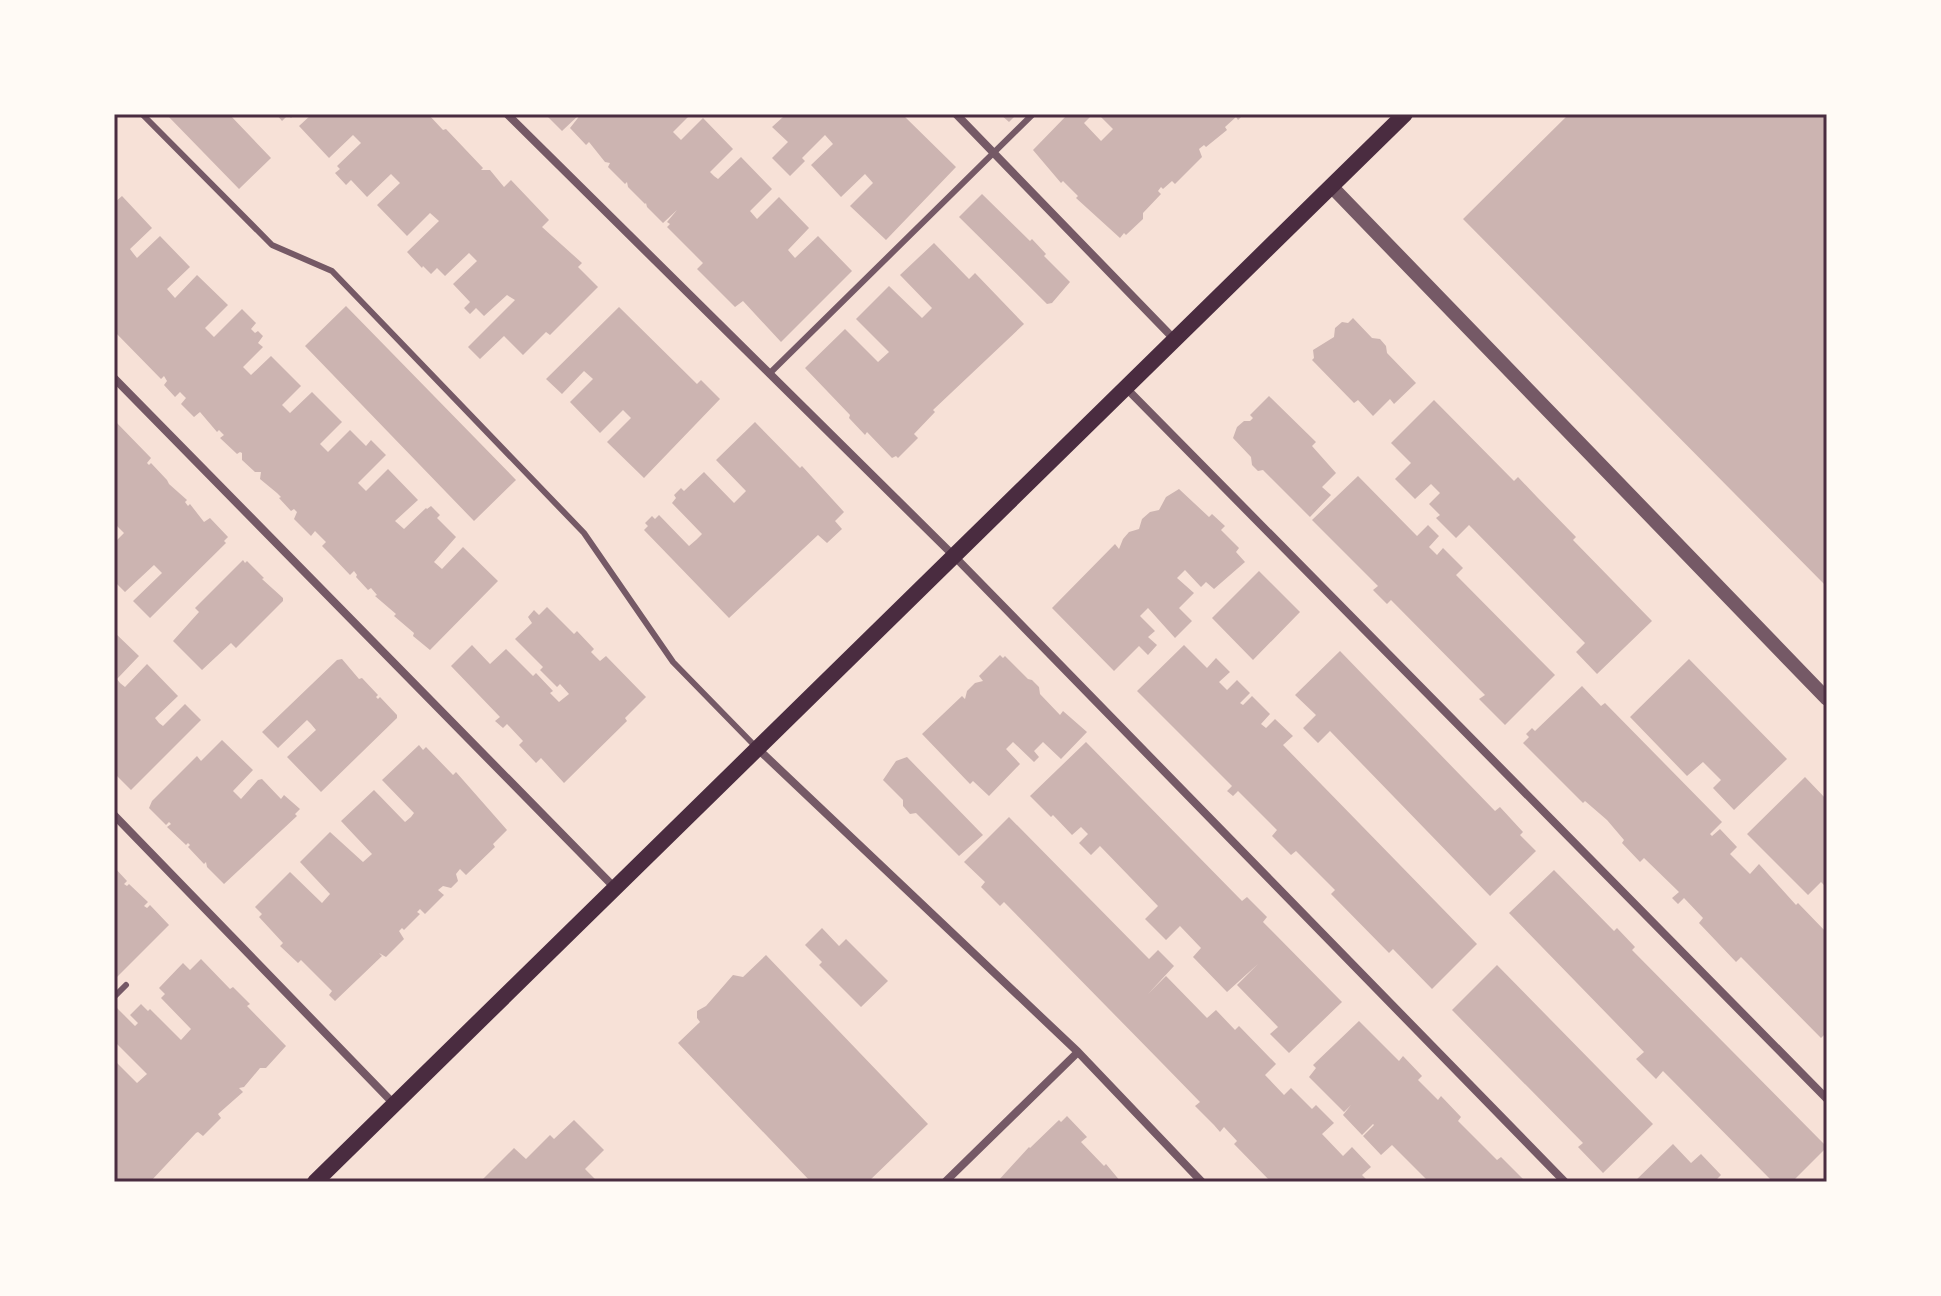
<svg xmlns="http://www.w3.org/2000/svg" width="1941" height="1296" viewBox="0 0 1941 1296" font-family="Lato,sans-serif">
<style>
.building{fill:#ccb4b1}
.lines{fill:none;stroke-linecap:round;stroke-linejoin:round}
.service{stroke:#755966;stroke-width:6}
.minor{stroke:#755966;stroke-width:8}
.tertiary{stroke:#755966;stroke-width:14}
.secondary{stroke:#4a2c40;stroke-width:16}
.neatline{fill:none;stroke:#4a2c40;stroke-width:3}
</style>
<rect width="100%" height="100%" fill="#f7e1d7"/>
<!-- building -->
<path class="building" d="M166,114H229L271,158L239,189Z
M276,114H295L291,118L288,115L282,121Z
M312,114H428L443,130L446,129L483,168L481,170H490L504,187L511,180L549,220L542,227L582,263L578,267L598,287L550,335L546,332L523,355L504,336L480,359L468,347L515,300L507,295L484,316L476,308L470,314L464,308L470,302L453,284L477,261L469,253L445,276L437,268L431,274L423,266L422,268L407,252L439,221L430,213L407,236L377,205L400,183L391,174L367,197L351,180L346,185L335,173L340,169L337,166L361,143L353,135L329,158L299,126Z
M545,114H580L562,131Z
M581,114H691L673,132L681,140L703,118L733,149L710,172L714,176L718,179L741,157L772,189L750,211L757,219L779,197L809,228L788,250L795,258L818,236L852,271L781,342L743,301L735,307L697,269L703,263L667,227L670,224L667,222L677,210L663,223L647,207L646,203L645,204L628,187L627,182L625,184L608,167L610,163L605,162L589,142L586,145L570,128Z
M780,114H902L956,167L886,240L850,206L873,183L865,174L841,197L811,165L833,144L825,135L802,158L805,161L790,176L772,158L788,142L772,127L783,117Z
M1000,114H1017L1009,122Z
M1068,114H1093L1084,123L1101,141L1113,129L1098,114H1244L1238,120L1236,117L1225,127L1227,130L1206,147L1204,145L1199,149L1202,157L1175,184L1172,181L1163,189L1161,187L1158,191L1161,194L1143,213V219L1126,235L1124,233L1120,238L1076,198L1078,196L1063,181L1061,183L1033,150Z
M1569,114H1827V587L1463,219Z
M982,194L1030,241L1032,239L1046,254L1044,256L1070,282L1052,303L1047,304L959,217Z
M122,196L152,228L130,249L133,253L137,258L160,236L190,267L167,289L175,298L197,275L228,305L205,328L214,337L242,309L256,323L251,329L255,333L258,331L263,336L258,343L263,347L243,367L251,375L271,356L301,386L282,405L290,413L312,392L342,422L320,444L328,452L350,430L366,446L371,440L386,455L358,483L366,491L388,469L418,500L395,521L404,529L426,508L427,509L431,506L440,515L437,518L456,537L434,562L442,569L463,547L498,581L430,650L413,636L414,633L394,616L396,614L375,596L377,595L371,588L368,590L356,577L357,575L354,571L350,575L331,555L322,546L326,542L315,531L311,536L294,519L297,512L294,509L291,511L279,498L281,497L277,493L260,479L261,472H255L242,460V453L240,452L237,454L220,438L224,435L219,430L217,432L200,412L194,417L181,404L186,398L180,392L175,397L164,385L167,381L164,376L161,379L114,331V203Z
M934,243L969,279L975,273L1024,324L933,410L935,412L914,434L918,438L898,458L896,456L892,458L867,432L865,435L849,418L850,415L805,368L845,329L878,362L889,352L856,319L889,286L922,318L932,308L900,275Z
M346,306L516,480L474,521L305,346Z
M619,307L697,384L701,380L720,399L644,478L607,442L631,418L623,410L600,433L570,402L593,379L584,371L562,394L546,379Z
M1353,318L1372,338L1380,339L1386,346L1387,353L1416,383L1394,404L1390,399L1373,416L1358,400L1354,403L1312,360L1314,358L1313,350L1334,337L1335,328L1342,322L1348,323Z
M1269,396L1316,442L1312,446L1336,473L1322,487L1331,495L1310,517L1263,470L1258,471L1252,465L1251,457L1233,438L1237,427L1244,421H1250L1253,418L1250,415Z
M1434,400L1514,481L1518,477L1537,497L1576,537L1573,540L1652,621L1597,674L1576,652L1585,643L1469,525L1456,538L1436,518L1440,515L1429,504L1440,493L1431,484L1415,499L1395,479L1411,463L1391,443Z
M114,420L151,458L147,463L149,465L151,463L167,480L169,484L187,500L185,502L188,506L190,504L204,522L210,518L228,537L224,541L226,543L150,618L133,601L162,573L154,565L125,592L114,581V543L124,533L116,525L114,527Z
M755,422L800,468L802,466L844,512L835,521L842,529L827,543L818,535L729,618L644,530L648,526L645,523L652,516L655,519L659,515L689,546L696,540L702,534L672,503L676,498L674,495L681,488L684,491L704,472L734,503L746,491L716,460Z
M1358,476L1417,536L1428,525L1439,536L1429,547L1437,555L1443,548L1463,568L1456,575L1555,675L1505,725L1479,699L1485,695L1391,600L1387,604L1373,590L1378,586L1312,520Z
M1179,489L1209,517L1212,514L1225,526L1221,530L1239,548L1236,552L1245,562L1214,589L1206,582L1201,587L1185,570L1177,578L1194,593L1179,608L1192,621L1175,638L1148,608L1140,616L1155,631L1148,637L1157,645L1148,655L1139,646L1114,671L1052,608L1115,544L1119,549L1123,539L1129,532L1139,529L1142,519L1150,512L1159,510L1166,497Z
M243,560L245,563L247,561L264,578L262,579L283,598V601L236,648L231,643L202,670L173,641L199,612L195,608Z
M1259,571L1300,612L1253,660L1212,618Z
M547,607L574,634L577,631L594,649L591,652L600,661L606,656L646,697L625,718L627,721L564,783L541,758L536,763L519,745L523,741L507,724L503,728L495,721L500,717L451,666L472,645L490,664L506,649L533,676L536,673L553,691L550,693L559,702L569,694L560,684L557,687L540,670L543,667L515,639L532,623L528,617L534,610L539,615Z
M114,632L139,656L117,679L120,683L125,687L147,664L178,696L155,718L159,723L163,726L185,704L201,720L131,790L114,773Z
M1184,645L1207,668L1216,658L1230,672L1219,682L1227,690L1237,680L1250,693L1240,703L1243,705L1252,696L1270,714L1261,724L1266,728L1275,719L1293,736L1283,745L1477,944L1432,989L1393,949L1389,953L1331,894L1335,890L1296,851L1291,855L1272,836L1277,830L1238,791L1233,796L1227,791L1232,786L1137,691Z
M1340,651L1495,811L1500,807L1523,832L1520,835L1536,851L1490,896L1330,731L1318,743L1303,728L1316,715L1295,695Z
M1000,655L1003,658L1005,656L1028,679L1032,680L1039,687L1040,694L1060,715L1063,711L1087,732L1061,759L1043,742L1034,751L1039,757L1034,762L1013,742L1006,749L1020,764L989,796L973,781L970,784L922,734L962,696L965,699L967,691L975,683L983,681L979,676Z
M342,659L359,679L362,678L378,695L376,697L378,699L380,697L397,715V718L321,792L287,757L316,730L311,724L307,720L278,748L262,732L337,660Z
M1689,659L1787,759L1734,810L1713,788L1721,780L1703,762L1687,776L1630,717Z
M1582,686L1601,706L1605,703L1722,822L1710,834L1712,836L1720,829L1737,847L1730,854L1750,874L1759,864L1796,905L1798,903L1827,933V1032L1821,1038L1741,957L1736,962L1699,923L1703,918L1684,898L1678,904L1672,898L1679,892L1644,858L1640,862L1622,843L1624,840L1607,820L1585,801L1583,803L1523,743L1529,737L1526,734L1532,728L1535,731Z
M222,740L253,770L233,791L241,799L258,780L262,779L281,799L284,795L300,809L295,814L297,816L224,884L207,867L206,862L204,864L188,847L190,845L188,843L186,845L167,827L171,824L169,822L166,825L149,808L152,801L197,756L201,761Z
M1086,742L1242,901L1247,897L1267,917L1263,922L1342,1002L1289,1053L1270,1034L1278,1027L1237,985L1258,964L1227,992L1193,957L1201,948L1180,926L1166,940L1145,919L1158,906L1100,846L1091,855L1079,843L1088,834L1081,827L1072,835L1053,815L1051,817L1030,796Z
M419,745L423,750L426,747L453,775L456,772L507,830L493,844L495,847L466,875L460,869L456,874L458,881L451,888L443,886L438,890L444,895L425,914L420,909L417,912L420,914L404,930L402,928L399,931L404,939L386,957L379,953L382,956L335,1001L329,995L332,991L301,960L298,963L280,946L283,943L259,917L262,914L255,907L290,872L322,903L330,894L300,862L330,832L363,862L372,854L341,821L374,790L405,822L411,817L414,813L382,780Z
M907,757L983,835L959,856L916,813L910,814L903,806V800L883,780L896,761Z
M1805,777L1827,800V888L1821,882L1808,895L1747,834Z
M1009,817L1149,959L1158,950L1174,966L1148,994L1166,976L1207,1018L1216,1010L1235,1030L1239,1026L1276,1064L1265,1075L1284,1095L1291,1088L1312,1109L1316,1105L1334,1123L1322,1134L1343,1156L1352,1147L1371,1167L1362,1175L1369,1182H1271L1234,1144L1237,1141L1224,1127L1220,1132L1214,1125L1195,1106L1200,1102L1160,1061L1004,902L1000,906L981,887L985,882L964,862Z
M114,867L127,881L124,884L127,886L129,884L148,902L144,906L147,908L150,905L169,925L114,980Z
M1554,870L1614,931L1617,928L1635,947L1632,950L1827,1147L1792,1182H1773L1663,1071L1656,1079L1636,1059L1644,1052L1509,913Z
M822,928L839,946L846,939L888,981L861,1007L819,965L822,962L805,945Z
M766,955L928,1124L868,1182H811L678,1043L700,1022L697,1018V1011L706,1006L733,975L743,977Z
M201,959L230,989L233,987L250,1004L247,1006L286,1046L266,1068H260L244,1087L239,1088L243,1092L218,1114L221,1118L203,1136L198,1132L196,1133L150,1182H114V1060L137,1083L147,1074L116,1043L114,1045V1011L117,1008L135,1026L138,1023L130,1015L141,1004L148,1011L150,1009L181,1040L191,1029L161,998L165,994L159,988L183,963L190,970Z
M1497,965L1653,1124L1603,1173L1578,1147L1583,1143L1452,1010Z
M1359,1021L1399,1061L1403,1056L1422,1076L1418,1080L1438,1100L1441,1096L1461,1117L1458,1121L1497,1160L1501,1157L1526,1182H1429L1392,1145L1381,1155L1363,1136L1374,1125L1373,1124L1362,1135L1343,1115L1351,1105L1344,1112L1309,1077L1316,1068L1313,1065Z
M1067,1116L1087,1137L1081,1142L1104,1166L1106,1164L1121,1182H997L1029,1147L1030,1148L1059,1120L1061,1122Z
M574,1120L604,1150L585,1169L598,1182H480L514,1148L526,1159L550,1135L554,1139Z
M1673,1144L1691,1163L1701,1154L1721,1175L1714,1182H1634Z"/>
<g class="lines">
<!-- service -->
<path class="service" d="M142,114L272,245L332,271L584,533L673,662L755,746
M769,374L1033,114
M114,997L126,985"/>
<!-- minor -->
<path class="minor" d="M507,114L954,556L1565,1182
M956,114L1175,340
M114,378L615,888
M1126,388L1827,1099
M758,749L1078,1052L1202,1182
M114,815L394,1104
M945,1182L1078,1052"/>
<!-- tertiary -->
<path class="tertiary" d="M1332,187L1827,699"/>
<!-- secondary -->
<path class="secondary" d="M315,1182L1405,114"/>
</g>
<!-- border -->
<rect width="1941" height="1296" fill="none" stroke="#fffaf5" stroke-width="232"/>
<rect x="116" y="116" width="1709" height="1064" class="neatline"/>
</svg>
